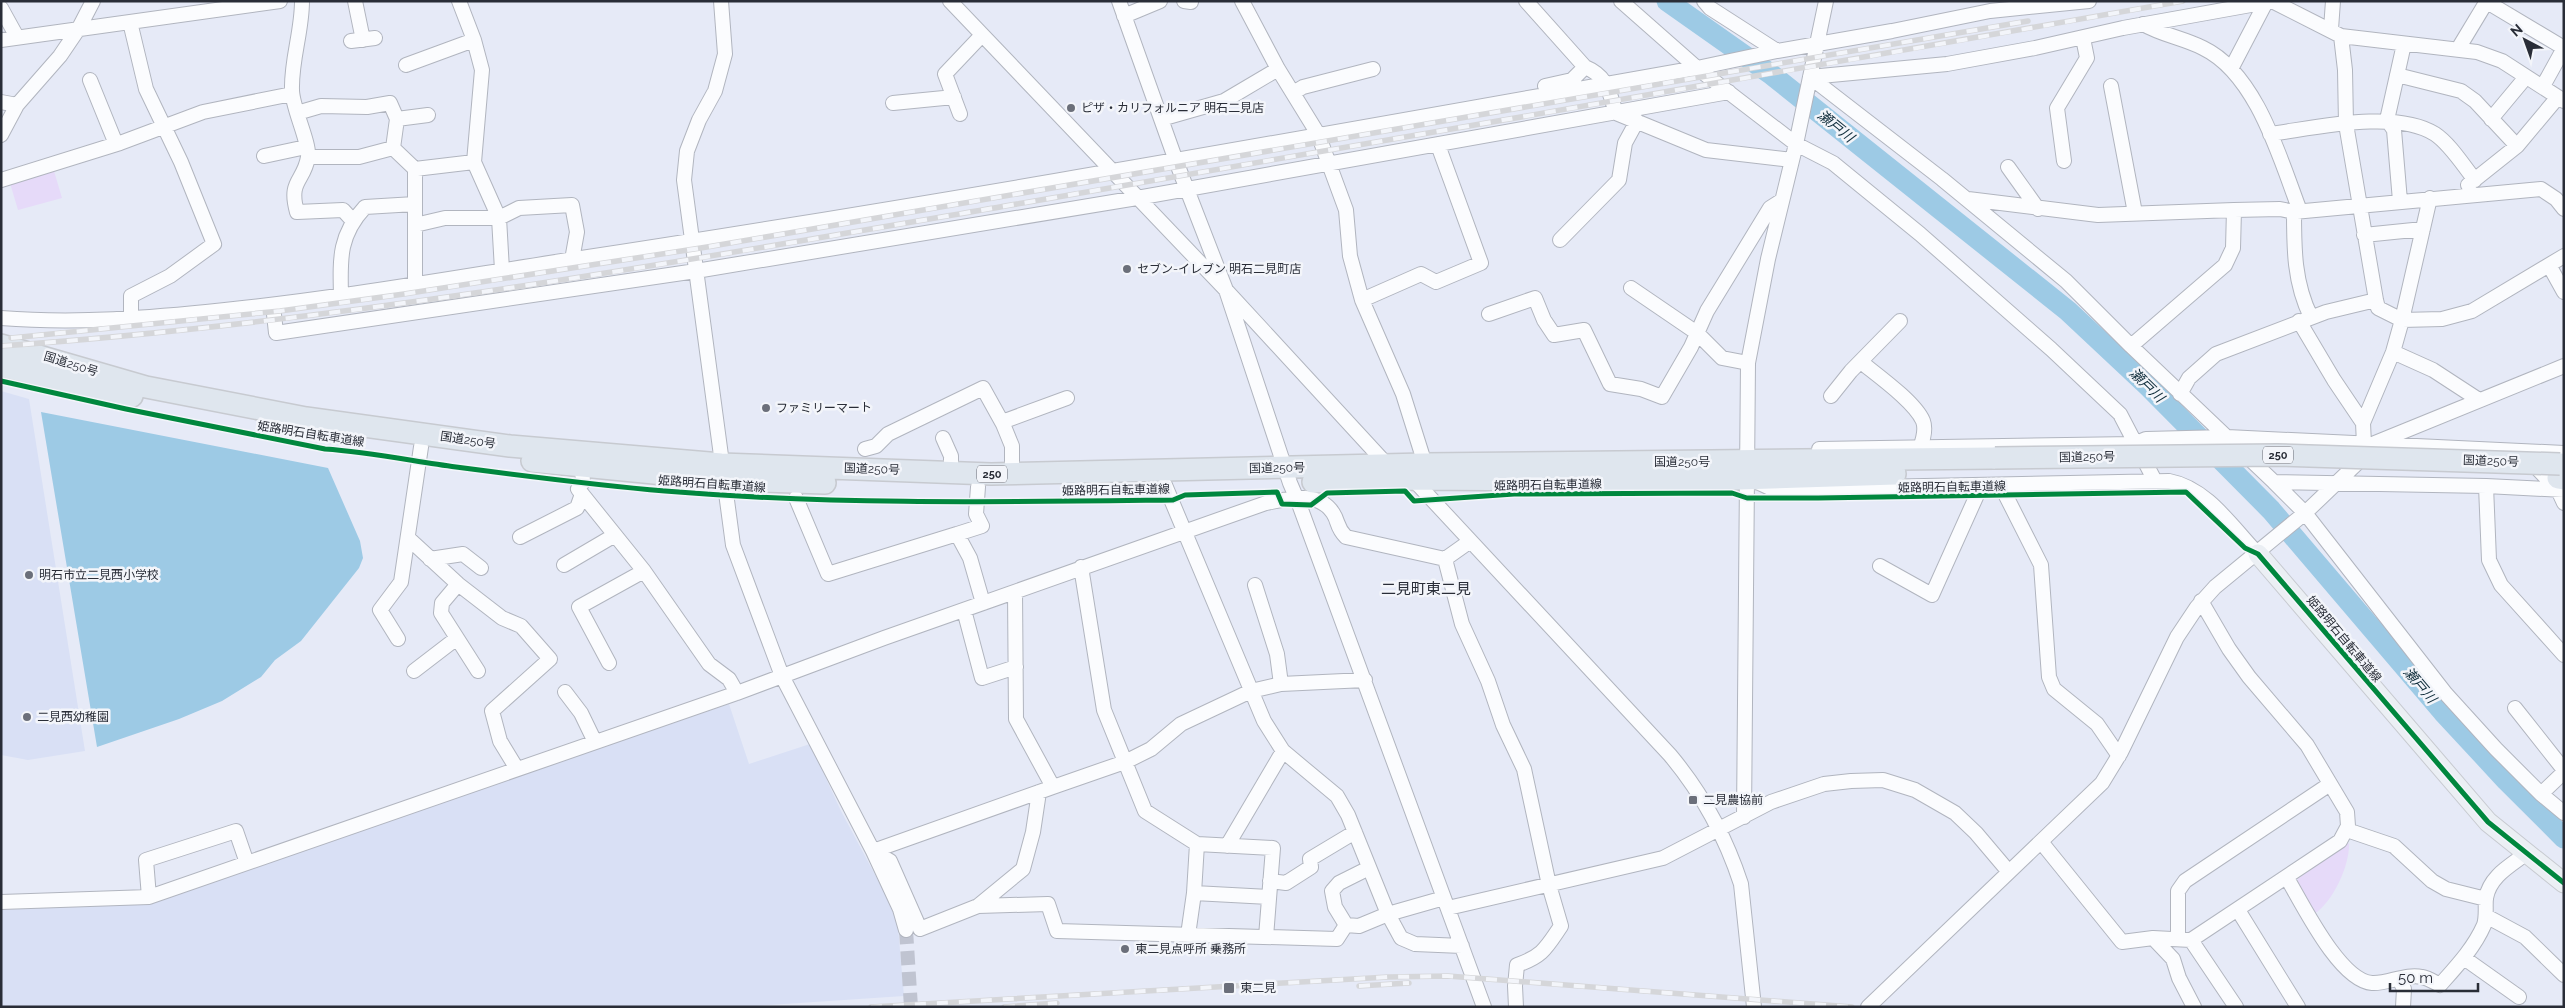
<svg xmlns="http://www.w3.org/2000/svg" width="2565" height="1008" viewBox="0 0 2565 1008" font-family="Raleway,'Noto Sans JP',sans-serif">
<style>
.built{fill:#d9e0f5}
.green{fill:#e6daf9}
.water{fill:#9dcae5}
.lines{fill:none;stroke-linecap:round;stroke-linejoin:round}
.river{stroke:#9dcae5;stroke-width:21}
.minor-tunnel{stroke:#c0c4d1;stroke-width:14;stroke-dasharray:14 7;stroke-linecap:butt}
.minor-casing{stroke:#b1b5bf;stroke-width:16}
.major-casing{stroke:#c7cad0;stroke-width:21}
.highway-casing{stroke:#c7cad0;stroke-width:24}
.minor{stroke:#fbfcfe;stroke-width:14}
.major{stroke:#ebeff4;stroke-width:19}
.highway{stroke:#dfe6ee;stroke-width:21}
.rail-casing{stroke:#d5d6d9;stroke-width:5.5}
.rail{stroke:#f3f5fa;stroke-width:4;stroke-dasharray:11;stroke-linecap:butt}
.highway-bridge-casing{stroke:#c7cad0;stroke-width:24;stroke-linecap:butt}
.highway-bridge{stroke:#dfe6ee;stroke-width:21}
.cycleway-casing{stroke:#f3f5fa;stroke-width:8}
.cycleway{stroke:#00873e;stroke-width:5}
.poi-dot{fill:#6b6f7a;stroke:#f3f5fa;stroke-width:2}
.labels{text-anchor:middle;dominant-baseline:central;stroke-width:5;stroke-linejoin:round;paint-order:stroke}
.shield{fill:#f3f5fa;stroke:#666972;stroke-width:1}
.shield-label{font-size:11px;font-weight:bold;fill:#292d37}
.poi-label{font-size:12px;fill:#292d37;stroke:#f3f5fa;text-anchor:start}
.street-label{font-size:12px;fill:#292d37;stroke:#f3f5fa}
.water-label{font-size:14px;font-style:italic;fill:#0f2d3b;stroke:#f3f5fa}
.quarter-label{font-size:15px;fill:#292d37;stroke:#f3f5fa}
</style>
<rect width="100%" height="100%" fill="#e6eaf7"/>
<!-- built -->
<path class="built" d="M1,391L29,399L85,751L28,760L1,755Z
M729,704L749,764L810,744L841,811L897,916L904,996L741,1007H1V910L150,902Z"/>
<!-- green -->
<path class="green" d="M54,171L62,198L18,210L10,183Z
M2349,843C2350,865 2333,902 2314,914L2296,886L2298,877Z"/>
<!-- water -->
<path class="water" d="M41,412L328,468L360,541L363,558L359,568L301,641L275,660L261,677L222,701L179,719L97,747Z"/>
<g class="lines">
<!-- river -->
<path class="river" d="M1667,1L1772,75L2068,311L2148,386L2271,510L2443,712L2506,780L2564,838"/>
<!-- minor-tunnel -->
<path class="minor-tunnel" d="M906,930L911,1007"/>
<defs>
<path id="minor" d="M302,1C302,32 291,60 292,90C292,107 310,143 308,157C304,182 288,180 297,212L343,210L353,221
M355,1L363,40
M459,1L474,40L482,70L474,162L499,218L502,270
M721,1L725,54L715,91L699,120L687,151L684,180L733,545L782,676L873,851L890,861L920,929L978,906L1048,904L1057,931L1337,939L1346,925
M950,1L1226,290L1389,467
M1119,1L1176,161L1226,290L1290,483L1299,504L1484,1007
M1184,1L1191,2
M1242,1L1278,69L1318,134L1346,210L1350,256L1362,300L1403,394L1425,464
M1526,1L1585,67C1607,76 1609,91 1616,113L1706,150L1792,160
M1621,1L1697,68L1753,111L1796,144L1833,163L1920,234L2051,349L2120,414L2155,481
M1704,1L1710,8L1777,51
M2272,1L2341,36L2477,52L2502,61L2564,101
M2487,2L2564,48
M1,8L17,37
M1124,16L1160,1
M130,22L146,89L181,162L214,244L170,276L131,296V320
M2143,24C2162,35 2183,38 2203,48C2257,74 2280,159 2300,211
M2331,29L2333,1
M2341,36L2345,70L2346,124L2376,300L2378,308L2402,320L2393,352L2363,423L2364,444
M1,40L280,1
M351,41L375,38
M2458,49L2487,1
M406,65L474,40
M2231,69L2266,2
M2397,75L2461,91L2475,101L2517,146
M1810,77L1942,179L2066,281L2131,346L2274,482L2305,513L2446,694L2496,749L2541,794L2564,813
M1810,77L1947,64L2035,48L2123,28L2273,1
M90,80L116,144
M1545,86L1572,80L1585,67
M2111,86L2135,213
M2543,86L2564,48
M1293,93L1303,87L1373,69
M1,102L17,105
M893,103L954,97
M297,113L321,106L367,107L390,103L397,119L393,148
M960,114L945,74L982,35
M397,119L428,115
M1161,119L1224,101L1278,69
M2491,119L2526,77
M2270,134C2315,128 2396,109 2435,134C2450,144 2463,165 2475,180
M1,135L17,105L60,56L79,28L93,1
M264,156L306,147
M308,157H359L393,148L415,169V284
M2064,161L2057,108L2087,58L2083,38
M2008,167L2038,209
M415,169L474,162
M1,180L120,143L203,112L292,94
M2468,185L2517,146L2558,97
M2430,198L2402,320L2442,319L2472,311L2564,256
M1968,199L2098,215L2234,210L2280,209L2294,212L2541,189L2556,199L2564,209
M2400,201L2394,130L2387,120L2404,44
M2294,212C2294,248 2294,283 2311,317
M415,225L445,218H499L519,208L572,205L577,232L572,260
M2364,235L2423,229
M1560,240L1619,180L1625,143L1637,121
M2549,265L2564,292
M1631,288L1697,333L1722,358L1748,363
M341,295C340,258 339,235 365,207L415,204
M1362,300L1421,274L1436,282L1481,263L1438,145
M273,305L276,333L696,271L1137,198L1729,92
M1489,314L1535,298L1544,320L1554,335L1584,330L1610,384L1641,389L1662,397L1691,347L1707,311L1770,208L1781,201
M1,318C77,324 150,318 225,310C342,298 458,277 575,259C950,202 1324,134 1697,68L1777,51L1892,31L1990,11L2089,1
M2299,321L2334,380L2363,423
M2131,346L2225,265L2233,248L2234,210
M2393,352L2433,370L2479,400
M1861,362C1877,375 1915,402 1923,421C1926,429 1923,440 1920,448
M2180,394L2189,378L2216,354L2326,312L2376,300
M1831,396L1851,371L1900,321
M1002,422L1067,398
M943,438L951,456V472
M865,449L876,446L888,434L983,388L1003,424L1012,446V473
M1819,449L2134,444L2146,439L2227,437L2564,453
M2530,461L2558,490L2564,503
M582,468L583,482L578,489L644,571L709,664L729,679L737,693
M1411,477L1670,755C1701,792 1726,838 1741,884L1754,1007
M1755,481L1772,489L2169,481C2207,488 2232,527 2258,554
M2274,482L2486,486L2564,490
M1165,485L1264,721L1283,751L1337,796L1348,815L1388,914L1401,938L1415,944L1462,946
M2001,486L2041,565L2049,677L2054,689L2097,724L2119,756
M2486,486L2489,560L2501,585L2564,655
M796,498L828,574L957,534L970,558L983,603
M957,534L982,526L976,514L978,487
M520,537L577,508L582,494
M408,538L458,584L502,618L521,626L550,659L492,711L500,741L517,769
M430,559L463,554L481,568
M1445,559L1462,624L1488,681L1503,725L1524,769L1549,885L1561,926C1546,948 1543,956 1517,965L1515,986L1516,1007
M564,565L615,535
M1880,566L1932,595L1981,486
M1081,567L1104,710L1145,811L1197,844L1194,893L1188,935
M458,584L442,603L441,613L478,671
M1255,585L1277,654L1281,684
M964,610L982,678L1016,667
M398,639L380,610L401,582L421,447
M609,663L579,607L644,571
M414,671L457,638
M565,692L581,713L595,742
M2515,708L2564,770
M1053,787L1125,762L1151,749L1181,724L1251,691L1281,684L1365,680
M2541,794L2564,772
M1744,817L1748,363L1768,259L1796,144L1826,1
M2347,830L2394,846L2432,881L2446,889L2486,899
M2042,843L2122,942L2153,938L2191,940L2340,841L2348,826L2347,812L2307,745L2249,677L2229,649L2201,601
M1197,844L1273,848L1266,937
M1227,846L1283,751
M2287,878C2303,905 2340,981 2372,983C2388,984 2406,973 2422,977C2428,978 2434,982 2440,985C2456,967 2474,948 2484,925C2487,916 2485,907 2486,898C2490,876 2510,866 2527,853
M1270,881L1286,883L1311,867L1310,859L1355,832
M1194,893L1269,897
M149,897L146,860L236,831L247,863
M1,902L149,897L737,693L884,638L1266,503C1287,499 1318,490 1333,513C1339,522 1336,527 1346,537L1445,559L1469,542
M978,906L1023,869L1033,832L1039,792
M1448,908L1663,858L1771,802L1824,784L1851,781L1883,780L1915,790L1955,813L1976,833L2009,872
M2238,910L2298,1007
M2486,916L2525,937L2564,975
M1346,925L1359,926L1388,914L1444,898
M1346,925L1335,907L1332,891L1339,883L1369,868
M906,930L900,909L873,851L1053,787L1016,719L1015,592
M2153,938L2173,959L2179,978L2194,1007
M2178,939V891L2185,881L2330,784
M2191,940L2236,1007
M2464,958L2519,997
M2399,979L2404,989L2403,1007
M1868,1007L2102,783L2121,752L2177,637L2197,607L2215,587L2305,513L2371,450L2375,443L2564,366"/>
<path id="major" d="M2258,554L2488,822L2564,883"/>
<path id="highway" d="M1,345L146,387L306,418L510,446L721,464L991,474L1425,464L1995,458
M1,366L132,396
M532,461L725,480L825,483
M2558,478L2564,479
M1313,482L1415,479L1673,481L1895,474"/>
</defs>
<!-- minor casing -->
<use href="#minor" class="minor-casing"/>
<!-- major casing -->
<use href="#major" class="major-casing"/>
<!-- highway casing -->
<use href="#highway" class="highway-casing"/>
<!-- minor -->
<use href="#minor" class="minor"/>
<!-- major -->
<use href="#major" class="major"/>
<!-- highway -->
<use href="#highway" class="highway"/>
<defs>
<path id="rail" d="M11,338L280,311L404,294L707,247L2028,21
M1,346C345,322 684,261 1023,203C1410,136 1796,70 2183,1
M1359,986L1409,983
M871,1007L1388,977L1448,976L1852,1007
M1004,1007L1057,1003"/>
</defs>
<!-- rail casing -->
<use href="#rail" class="rail-casing"/>
<!-- rail -->
<use href="#rail" class="rail"/>
<defs>
<path id="highway-bridge" d="M1995,458L2277,455L2560,464"/>
</defs>
<!-- highway-bridge casing -->
<use href="#highway-bridge" class="highway-bridge-casing"/>
<!-- highway-bridge -->
<use href="#highway-bridge" class="highway-bridge"/>
<defs>
<path id="cycleway" d="M1,381L126,409L325,449C369,452 412,461 456,467C525,476 595,485 665,491C833,505 1004,502 1173,500L1185,495L1277,492L1282,504L1311,505L1327,493L1405,491L1414,501L1514,494L1732,493L1747,498H1818L2186,492L2245,548L2258,554L2488,822L2564,883"/>
</defs>
<!-- cycleway casing -->
<use href="#cycleway" class="cycleway-casing"/>
<!-- cycleway -->
<use href="#cycleway" class="cycleway"/>
</g>
<!-- markers -->
<g class="poi-dot">
<circle cx="1071" cy="108" r="5"/>
<circle cx="1127" cy="269" r="5"/>
<circle cx="766" cy="408" r="5"/>
<circle cx="29" cy="575" r="5"/>
<circle cx="27" cy="717" r="5"/>
<rect x="1688" y="795" width="10" height="10" rx="2.5"/>
<circle cx="1125" cy="949" r="5"/>
<rect x="1223" y="982" width="12" height="12" rx="2.5"/>
</g>
<g class="labels">
<!-- shield labels -->
<g class="shield">
<rect x="2263" y="446.5" width="30" height="17" rx="4"/>
<rect x="977" y="465.5" width="30" height="17" rx="4"/>
</g>
<g class="shield-label">
<text x="2278" y="455">250</text>
<text x="992" y="474">250</text>
</g>
<!-- poi labels -->
<g class="poi-label">
<text x="1081" y="108">ピザ・カリフォルニア 明石二見店</text>
<text x="1137" y="269">セブン-イレブン 明石二見町店</text>
<text x="776" y="408">ファミリーマート</text>
<text x="39" y="575">明石市立二見西小学校</text>
<text x="37" y="717">二見西幼稚園</text>
<text x="1703" y="800">二見農協前</text>
<text x="1135" y="949">東二見点呼所 乗務所</text>
<text x="1240" y="988">東二見</text>
</g>
<!-- street labels -->
<g class="street-label">
<text transform="translate(71 364) rotate(17)">国道250号</text>
<text transform="translate(311 434) rotate(9)">姫路明石自転車道線</text>
<text transform="translate(468 440) rotate(8)">国道250号</text>
<text transform="translate(2087 457) rotate(-1)">国道250号</text>
<text transform="translate(2491 461) rotate(2)">国道250号</text>
<text x="1682" y="462">国道250号</text>
<text transform="translate(1277 468) rotate(-1)">国道250号</text>
<text transform="translate(872 469) rotate(2)">国道250号</text>
<text transform="translate(712 484) rotate(4)">姫路明石自転車道線</text>
<text transform="translate(1548 485) rotate(-1)">姫路明石自転車道線</text>
<text transform="translate(1952 487) rotate(-1)">姫路明石自転車道線</text>
<text transform="translate(1116 490) rotate(-1)">姫路明石自転車道線</text>
<text transform="translate(2344 639) rotate(50)">姫路明石自転車道線</text>
</g>
<!-- water labels -->
<g class="water-label">
<text transform="translate(1836 126) rotate(39)">瀬戸川</text>
<text transform="translate(2147 385) rotate(44)">瀬戸川</text>
<text transform="translate(2420 685) rotate(50)">瀬戸川</text>
</g>
<!-- quarter labels -->
<g class="quarter-label">
<text x="1426" y="589">二見町東二見</text>
</g>
</g>
<!-- border -->
<rect width="2565" height="1008" fill="none" stroke="#292d37" stroke-width="5"/>
<!-- north arrow -->
<g transform="translate(2525 40) rotate(319)" stroke="#f3f5fa" stroke-width="4" paint-order="stroke">
<path d="M0-4L9 19L0 12L-9 19Z" fill="#292d37"/>
<text y="-8" font-size="14" font-weight="bold" text-anchor="middle" fill="#292d37">N</text>
</g>
<!-- scale -->
<path d="M2390 983v8h88v-8" fill="none" stroke="#292d37" stroke-width="2.5"/>
<text x="2398" y="983" font-size="15" fill="#292d37" stroke="#f3f5fa" stroke-width="4" paint-order="stroke">50 m</text>
</svg>
